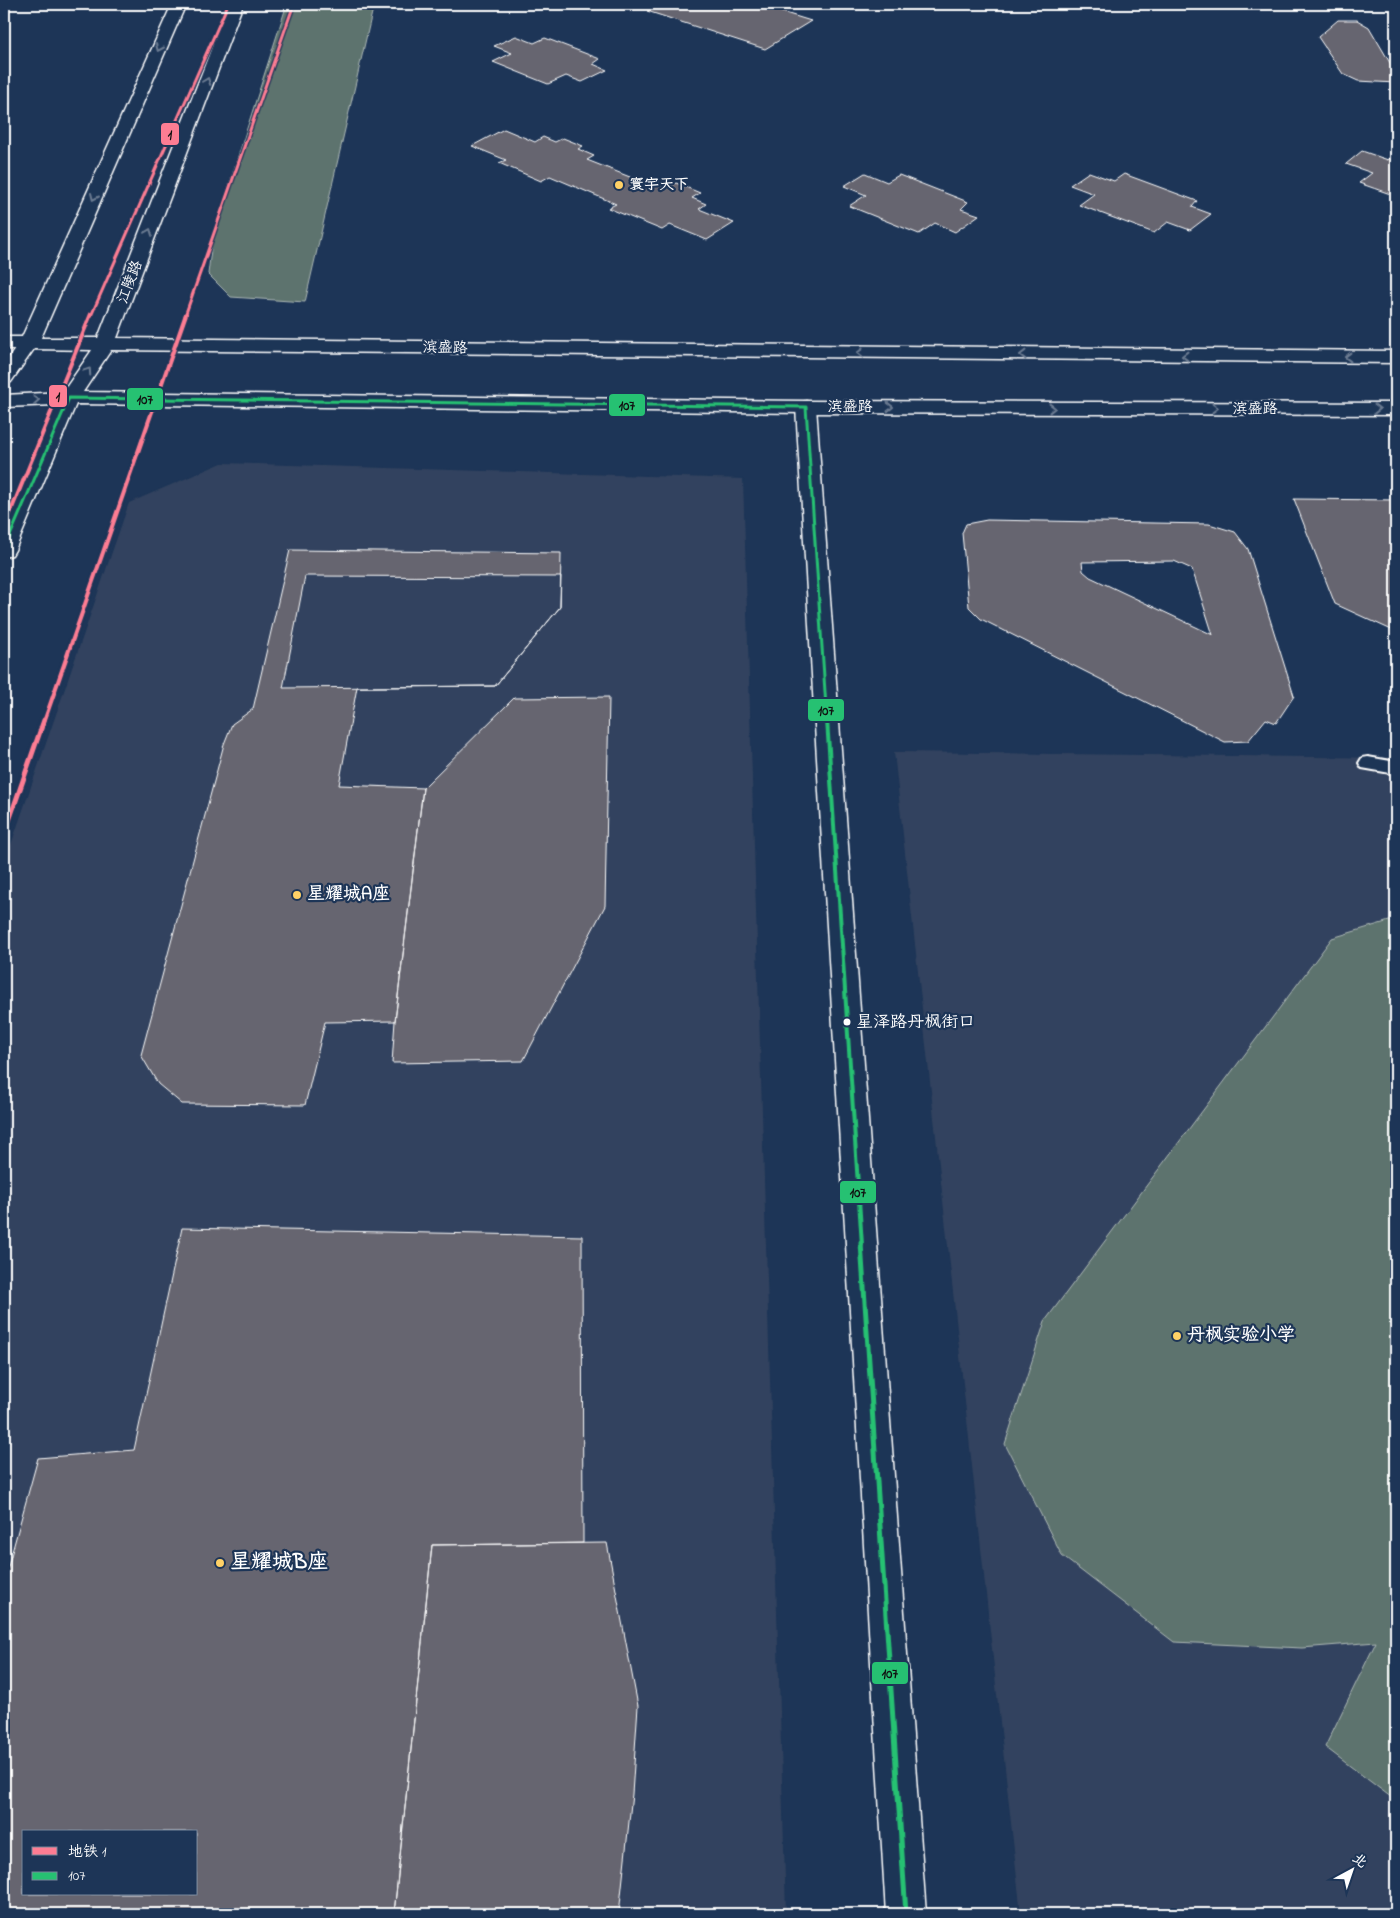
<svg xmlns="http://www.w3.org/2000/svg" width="1400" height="1918" viewBox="0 0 1400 1918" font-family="'Indie Flower','LXGW WenKai TC',sans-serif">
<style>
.built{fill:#33435e;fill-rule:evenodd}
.green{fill:#5d736e;stroke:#aeb9b6}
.building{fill:#666570;stroke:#fff;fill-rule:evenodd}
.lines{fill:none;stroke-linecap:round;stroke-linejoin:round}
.service-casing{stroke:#fff;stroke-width:4}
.minor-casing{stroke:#fff;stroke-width:3}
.secondary-casing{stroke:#fff;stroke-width:3}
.service{fill:#1d3557;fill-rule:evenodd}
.minor{fill:#1d3557;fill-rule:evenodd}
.secondary{fill:#1d3557;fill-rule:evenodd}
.bus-1-far2-casing{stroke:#1d3557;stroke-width:6}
.bus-1-far1-casing{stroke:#1d3557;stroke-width:8}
.bus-1-casing{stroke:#1d3557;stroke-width:9}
.bus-1-far2{stroke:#26c172;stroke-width:3}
.bus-1-far1{stroke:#26c172;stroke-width:4}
.bus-1{stroke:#26c172;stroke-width:5}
.metro-1-far2-casing{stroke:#1d3557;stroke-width:5.5}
.metro-1-far1-casing{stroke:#1d3557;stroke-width:7}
.metro-1-casing{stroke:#1d3557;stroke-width:9}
.metro-1-far2{stroke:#fd7d93;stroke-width:3}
.metro-1-far1{stroke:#fd7d93;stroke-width:4}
.metro-1{stroke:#fd7d93;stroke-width:5}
.oneway{stroke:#6c7c92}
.poi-dot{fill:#ffd166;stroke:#1d3557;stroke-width:2}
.bus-dot{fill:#fff;stroke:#1d3557;stroke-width:2}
.labels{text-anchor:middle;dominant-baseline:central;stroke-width:4.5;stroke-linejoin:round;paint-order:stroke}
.far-poi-label{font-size:15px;font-weight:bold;fill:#fff;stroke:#1d3557;text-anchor:start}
.far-street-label{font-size:15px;fill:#fff;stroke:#1d3557}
.bus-label{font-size:17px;fill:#fff;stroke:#1d3557;text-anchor:start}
.poi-label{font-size:18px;font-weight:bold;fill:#fff;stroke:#1d3557;text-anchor:start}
.near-poi-label{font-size:21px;font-weight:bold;fill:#fff;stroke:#1d3557;text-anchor:start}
.line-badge{stroke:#1d3557;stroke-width:2}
.pale-badge-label{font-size:14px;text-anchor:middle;font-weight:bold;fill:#111}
</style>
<rect width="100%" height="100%" fill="#1d3557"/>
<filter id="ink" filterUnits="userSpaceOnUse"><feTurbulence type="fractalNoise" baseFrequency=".02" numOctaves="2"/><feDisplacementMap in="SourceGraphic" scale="10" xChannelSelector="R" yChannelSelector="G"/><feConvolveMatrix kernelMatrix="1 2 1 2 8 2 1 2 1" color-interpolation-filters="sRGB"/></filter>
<g filter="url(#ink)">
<!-- built -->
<path class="built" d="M222,463L743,479L786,1914H4V865L129,503ZM24,1832H196V1894H24Z
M894,752L1396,758V1914H1021Z"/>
<!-- green -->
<path class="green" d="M287,4H374L305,302L231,297L208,274L213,234Z
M1396,919V1801L1325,1747L1376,1642L1302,1648L1174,1642L1062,1556L1005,1444L1045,1321L1332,938Z"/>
<!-- building -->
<path class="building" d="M660,4H756L811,21L765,49L647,11Z
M1338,20H1357L1369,27L1396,73V83L1358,81L1343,74L1318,37Z
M516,36L534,43L545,38L600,59L593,64L607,70L582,82L566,76L548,84L493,62L512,53L494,46Z
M504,129L535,142L543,137L555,142L563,138L583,146L578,149L594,156L587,160L645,183L652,179L670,187L676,183L700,193L692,198L706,204L699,209L734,223L707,240L670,225L662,230L608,208L616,204L550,176L541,181L499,163L506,160L472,146Z
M1362,151L1388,160L1396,153V196L1359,183L1372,173L1346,164Z
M1089,172L1114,181L1124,174L1197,201L1192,207L1211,214L1190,230L1168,222L1154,233L1079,205L1094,194L1070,185Z
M865,173L887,182L899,175L968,202L961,209L979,215L955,232L935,223L919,234L849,206L866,195L844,186Z
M1294,499L1396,500V526H1392L1396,536V632L1335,604Z
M987,520L1209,524L1235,532L1248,549L1294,696L1276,723L1266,719L1248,741L1225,742L981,619L969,607L962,533L966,524ZM1174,561L1192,569L1213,635L1090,577L1083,571L1082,562Z
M290,550L561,553L560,607L495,686L357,687L339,785L423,788L395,1021L325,1022L305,1105L182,1104L158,1084L141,1055L224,744L232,724L253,709Z
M305,576L561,577L560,607L495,686L283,688Z
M609,697L605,906L523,1061L392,1063L395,1021L423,788L514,698Z
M182,1228L582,1236L583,1543L432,1545L394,1914H4V1581L38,1458L134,1450ZM24,1832H196V1894H24Z
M607,1543L638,1706L632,1794L619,1914H394L432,1545Z"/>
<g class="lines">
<defs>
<path id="service" d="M1368,757L1396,762V774L1362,768L1359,763L1362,758Z"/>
<path id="minor" d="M806,401L813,403L816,407L926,1914H886L796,407L799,403Z"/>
<path id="secondary" d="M172,4H186L41,338H98L229,4H243L117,338L1396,351V363L111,350L83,392L806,401L1396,403V415L806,413L76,404L15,550L12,555L4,557V525L56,405L4,407V395L63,392L92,350L34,349L11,382L4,384V365L15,349H4V337H22Z"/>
</defs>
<!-- service casing -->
<use href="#service" class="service-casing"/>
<!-- minor casing -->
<use href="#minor" class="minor-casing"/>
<!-- secondary casing -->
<use href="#secondary" class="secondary-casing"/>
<!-- service -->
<use href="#service" class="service"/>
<!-- minor -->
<use href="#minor" class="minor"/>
<!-- secondary -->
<use href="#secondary" class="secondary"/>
<defs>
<path id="bus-1-far2" d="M4,550L69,398L806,407L827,722"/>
<path id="bus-1-far1" d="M827,720L862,1245"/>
<path id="bus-1" d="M861,1243L906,1914"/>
</defs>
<!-- bus-1-far2 casing -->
<use href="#bus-1-far2" class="bus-1-far2-casing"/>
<!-- bus-1-far1 casing -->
<use href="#bus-1-far1" class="bus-1-far1-casing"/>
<!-- bus-1 casing -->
<use href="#bus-1" class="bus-1-casing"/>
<!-- bus-1-far2 -->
<use href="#bus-1-far2" class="bus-1-far2"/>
<!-- bus-1-far1 -->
<use href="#bus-1-far1" class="bus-1-far1"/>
<!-- bus-1 -->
<use href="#bus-1" class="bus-1"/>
<defs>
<path id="metro-1-far2" d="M91,316L228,4
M185,316L294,4"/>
<path id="metro-1-far1" d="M4,528L91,314
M44,722L186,314"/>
<path id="metro-1" d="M4,835L44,720"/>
</defs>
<!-- metro-1-far2 casing -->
<use href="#metro-1-far2" class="metro-1-far2-casing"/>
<!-- metro-1-far1 casing -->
<use href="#metro-1-far1" class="metro-1-far1-casing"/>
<!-- metro-1 casing -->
<use href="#metro-1" class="metro-1-casing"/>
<!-- metro-1-far2 -->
<use href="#metro-1-far2" class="metro-1-far2"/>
<!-- metro-1-far1 -->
<use href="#metro-1-far1" class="metro-1-far1"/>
<!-- metro-1 -->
<use href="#metro-1" class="metro-1"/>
</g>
<!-- one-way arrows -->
<defs><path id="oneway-chevron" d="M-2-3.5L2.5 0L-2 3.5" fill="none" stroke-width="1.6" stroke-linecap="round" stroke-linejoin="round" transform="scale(1.25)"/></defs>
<g class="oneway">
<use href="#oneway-chevron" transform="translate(159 48) rotate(114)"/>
<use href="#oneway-chevron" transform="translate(207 81) rotate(-69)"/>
<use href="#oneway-chevron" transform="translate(94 197) rotate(114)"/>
<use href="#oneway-chevron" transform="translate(149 232) rotate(-69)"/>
<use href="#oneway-chevron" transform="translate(860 353) rotate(-179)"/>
<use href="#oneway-chevron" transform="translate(1023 355) rotate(-180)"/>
<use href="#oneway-chevron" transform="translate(1185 356) rotate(-180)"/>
<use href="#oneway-chevron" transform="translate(1348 357) rotate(-180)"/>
<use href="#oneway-chevron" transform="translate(88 371) rotate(-56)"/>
<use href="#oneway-chevron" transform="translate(36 400) rotate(-3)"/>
<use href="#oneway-chevron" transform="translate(890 407)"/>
<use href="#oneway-chevron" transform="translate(1052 408)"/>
<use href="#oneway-chevron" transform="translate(1215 408)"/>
<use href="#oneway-chevron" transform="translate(1377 409)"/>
</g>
</g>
<!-- markers -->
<g class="poi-dot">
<circle cx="619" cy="185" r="5"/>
<circle cx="297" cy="895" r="5"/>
<circle cx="1177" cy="1336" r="5"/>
<circle cx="220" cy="1563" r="5"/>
</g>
<circle class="bus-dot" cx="847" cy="1022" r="4.5"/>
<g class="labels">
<!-- far-poi labels -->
<g class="far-poi-label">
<text x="629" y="185">寰宇天下</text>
</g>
<!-- far-street labels -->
<g class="far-street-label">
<text transform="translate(130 282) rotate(-69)">江陵路</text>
<text transform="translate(445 348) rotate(1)">滨盛路</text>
<text x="850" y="407">滨盛路</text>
<text x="1255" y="409">滨盛路</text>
</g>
<!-- bus labels -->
<g class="bus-label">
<text x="856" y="1022">星泽路丹枫街口</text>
</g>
<!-- poi labels -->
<g class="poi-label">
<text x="307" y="895">星耀城A座</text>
<text x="1187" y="1336">丹枫实验小学</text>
</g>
<!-- near-poi labels -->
<g class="near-poi-label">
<text x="230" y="1563">星耀城B座</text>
</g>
</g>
<g class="line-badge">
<rect x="160" y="122" width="20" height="24" rx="5" fill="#fd7d93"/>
<rect x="48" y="384" width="20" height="24" rx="5" fill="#fd7d93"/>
<rect x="126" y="387" width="38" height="24" rx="5" fill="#26c172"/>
<rect x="608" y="393" width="38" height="24" rx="5" fill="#26c172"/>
<rect x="807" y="698" width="38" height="24" rx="5" fill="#26c172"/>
<rect x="839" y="1180" width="38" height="24" rx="5" fill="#26c172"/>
<rect x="871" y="1661" width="38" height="24" rx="5" fill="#26c172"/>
</g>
<g class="pale-badge-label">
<text x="170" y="139">1</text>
<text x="58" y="401">1</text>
<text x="145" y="404">107</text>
<text x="627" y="410">107</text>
<text x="826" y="715">107</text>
<text x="858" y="1197">107</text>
<text x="890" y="1678">107</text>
</g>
<!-- margin -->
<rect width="1400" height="1918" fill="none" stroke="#1d3557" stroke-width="20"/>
<rect x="10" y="10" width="1380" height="1898" fill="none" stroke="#fff" stroke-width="2" filter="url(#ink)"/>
<!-- legend -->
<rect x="22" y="1830" width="175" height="65" fill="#1d3557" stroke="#77869a"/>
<rect x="32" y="1847" width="25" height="8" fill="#fd7d93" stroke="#77869a"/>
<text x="68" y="1856" font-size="15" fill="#ffffff">地铁 1</text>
<rect x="32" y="1872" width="25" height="8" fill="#26c172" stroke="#77869a"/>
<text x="68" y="1880" font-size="15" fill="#ffffff">107</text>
<!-- north arrow -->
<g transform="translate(1352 1870) rotate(40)" stroke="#1d3557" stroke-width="4" paint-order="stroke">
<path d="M0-4L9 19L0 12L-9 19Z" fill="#ffffff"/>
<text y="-8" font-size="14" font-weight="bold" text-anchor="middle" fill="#ffffff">北</text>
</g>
</svg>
